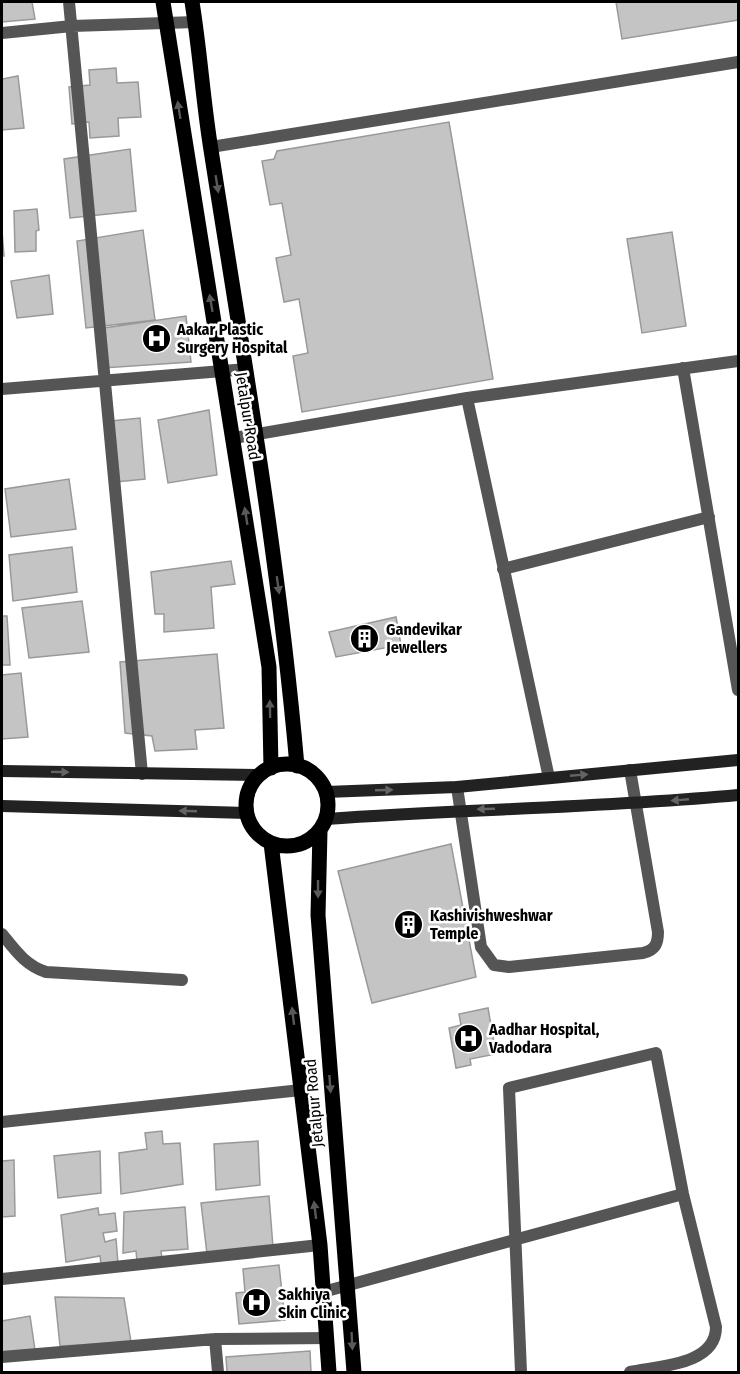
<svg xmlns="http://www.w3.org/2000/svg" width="740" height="1374" viewBox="0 0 740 1374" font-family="'Fira Sans Condensed',sans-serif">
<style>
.building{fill:#c4c4c4;stroke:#999;stroke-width:1.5}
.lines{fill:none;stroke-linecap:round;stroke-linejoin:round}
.lane{stroke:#555;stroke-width:12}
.street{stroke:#555;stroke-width:12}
.secondary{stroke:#222;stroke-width:12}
.primary{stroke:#000;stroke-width:15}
.oneway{fill:#595959}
.oneway2{fill:#646464}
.labels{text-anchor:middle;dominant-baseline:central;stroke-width:5;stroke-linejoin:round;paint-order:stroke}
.poi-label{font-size:16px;font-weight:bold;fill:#000;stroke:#fff;text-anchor:start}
.street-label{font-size:16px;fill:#000;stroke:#fff}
</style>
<rect width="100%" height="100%" fill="#fff"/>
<!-- building -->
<path class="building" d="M2,2H32L35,19L2,22Z
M616,2H738V20L622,39Z
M116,68L117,83L138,82L141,117L118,118L119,136L90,138L89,122L72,124L69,87L90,85L89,70Z
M18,76L24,128L2,130V79Z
M449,122L493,379L302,412L293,356L308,353L299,299L284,302L276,258L291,255L282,203L270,205L262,161L274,159L277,151Z
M130,149L136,211L70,218L64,159Z
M37,209L39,230L36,231V251L15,252L14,211Z
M143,230L155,320L86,328L77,241Z
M2,231L4,256H2Z
M672,232L686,326L642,333L627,239Z
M49,275L53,314L17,318L11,281Z
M186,316L191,362L103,368L104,328Z
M209,410L217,475L168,483L158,420Z
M140,418L145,479L116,482L111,421Z
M69,479L76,529L11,537L5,489Z
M72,547L77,592L13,601L9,555Z
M231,561L235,584L211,587L214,628L164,632V614H155L151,572Z
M82,601L89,652L29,658L22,608Z
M2,616H7L10,665H2Z
M396,617L401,645L336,657L329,632Z
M217,654L224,728L195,730L197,749L155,751L152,736L125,733L120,662Z
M21,673L28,737L2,739V675Z
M451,844L476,977L372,1003L338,871Z
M488,1008L496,1054L470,1059L471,1065L456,1068L449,1028L461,1025L459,1014Z
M162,1131L163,1144L180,1143L183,1184L121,1194L119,1153L147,1149L145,1133Z
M258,1141L260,1185L216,1190L214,1144Z
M100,1151L101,1193L58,1198L54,1156Z
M14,1160L15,1216L2,1217V1161Z
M269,1196L273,1247L207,1254L201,1203Z
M185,1207L188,1249L161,1251L162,1258L137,1261L136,1251L123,1253L124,1212Z
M98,1208L99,1215L115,1213L117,1231L103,1233L105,1242L116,1239L118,1263L101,1264L100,1256L66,1262L61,1215Z
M279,1265L285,1320L239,1324L236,1293L245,1292L243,1269Z
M55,1297L124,1298L131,1342L60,1346Z
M30,1316L35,1350L2,1354V1321Z
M310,1351L311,1372H227L226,1357Z"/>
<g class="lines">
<!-- lane -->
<path class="lane" d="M2,934C15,950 25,965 46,972L182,980"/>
<!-- street -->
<path class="street" d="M69,2L142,774
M2,33L72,26L196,22
M211,147L738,62
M683,368L738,690
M2,389L247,369
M467,398L549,778
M234,438L467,398L738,361
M503,569L709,517
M457,787L481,947L494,965L509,967L643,953C655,950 658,944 658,932L630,770
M2,1122L301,1090
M2,1279L320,1245
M323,1292L683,1194
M215,1339L218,1372
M2,1357L215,1339L327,1338
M521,1372L509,1088L656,1053L683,1194L716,1327C716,1365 659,1366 630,1372"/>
<!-- secondary -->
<path class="secondary" d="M2,771L259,775
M326,792L457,787L738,760
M2,806L247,813
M326,819C463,809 601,808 738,795"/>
<!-- primary -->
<path class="primary" d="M163,2L269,667L271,768
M192,2C200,51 203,101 211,150C243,355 279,559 297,766
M246 805a41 41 0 1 1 82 0a41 41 0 1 1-82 0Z
M320,831L318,915L354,1372
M271,843L320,1245L329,1372"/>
</g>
<!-- one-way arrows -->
<defs><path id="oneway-solid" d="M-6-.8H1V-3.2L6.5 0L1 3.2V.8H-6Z" transform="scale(1.5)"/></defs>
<g class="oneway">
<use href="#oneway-solid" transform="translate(179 110) rotate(-99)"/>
<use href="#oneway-solid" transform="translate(217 184) rotate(81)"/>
<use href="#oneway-solid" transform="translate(211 303) rotate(-100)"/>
<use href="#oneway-solid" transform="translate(246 516) rotate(-99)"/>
<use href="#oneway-solid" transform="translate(278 585) rotate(82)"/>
<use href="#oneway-solid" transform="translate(270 709) rotate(-91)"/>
<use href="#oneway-solid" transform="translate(318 889) rotate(90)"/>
<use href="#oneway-solid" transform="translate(293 1016) rotate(-97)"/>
<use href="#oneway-solid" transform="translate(330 1084) rotate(86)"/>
<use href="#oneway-solid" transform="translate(315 1210) rotate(-97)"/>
<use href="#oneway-solid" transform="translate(352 1341) rotate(87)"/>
</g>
<g class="oneway2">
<use href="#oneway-solid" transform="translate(60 772) rotate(1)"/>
<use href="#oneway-solid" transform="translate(579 775) rotate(-5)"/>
<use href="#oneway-solid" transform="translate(384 790) rotate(-2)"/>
<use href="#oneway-solid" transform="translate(680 800) rotate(175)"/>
<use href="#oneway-solid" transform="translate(486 809) rotate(178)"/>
<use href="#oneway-solid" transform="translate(188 811) rotate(-178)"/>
</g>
<!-- icons -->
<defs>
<symbol id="hospital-disc" viewBox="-11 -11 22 22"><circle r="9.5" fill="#000" stroke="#fff"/><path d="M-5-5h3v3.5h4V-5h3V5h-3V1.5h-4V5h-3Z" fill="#fff"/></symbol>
<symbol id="building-disc" viewBox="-11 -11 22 22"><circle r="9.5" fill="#000" stroke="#fff"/><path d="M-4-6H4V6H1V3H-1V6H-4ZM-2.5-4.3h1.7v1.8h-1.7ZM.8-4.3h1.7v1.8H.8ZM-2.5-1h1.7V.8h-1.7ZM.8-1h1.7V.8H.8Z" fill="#fff"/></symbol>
</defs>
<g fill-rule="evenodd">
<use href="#hospital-disc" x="140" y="322" width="33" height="33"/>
<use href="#building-disc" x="348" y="622" width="33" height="33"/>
<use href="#building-disc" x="392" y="908" width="33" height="33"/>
<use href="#hospital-disc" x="452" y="1022" width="33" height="33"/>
<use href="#hospital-disc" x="240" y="1286" width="33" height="33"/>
</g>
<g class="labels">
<!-- poi labels -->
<g class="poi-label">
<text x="177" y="329">Aakar Plastic<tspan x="177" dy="18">Surgery Hospital</tspan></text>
<text x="386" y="629">Gandevikar<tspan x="386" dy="18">Jewellers</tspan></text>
<text x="430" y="915">Kashivishweshwar<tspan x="430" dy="18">Temple</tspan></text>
<text x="489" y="1029">Aadhar Hospital,<tspan x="489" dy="18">Vadodara</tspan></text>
<text x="278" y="1294">Sakhiya<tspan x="278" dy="18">Skin Clinic</tspan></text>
</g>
<!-- street labels -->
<g class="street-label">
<text transform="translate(248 416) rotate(81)">Jetalpur Road</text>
<text transform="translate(314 1103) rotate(-95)">Jetalpur Road</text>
</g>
</g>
<!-- border -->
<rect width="740" height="1374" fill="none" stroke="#000000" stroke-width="6"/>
</svg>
